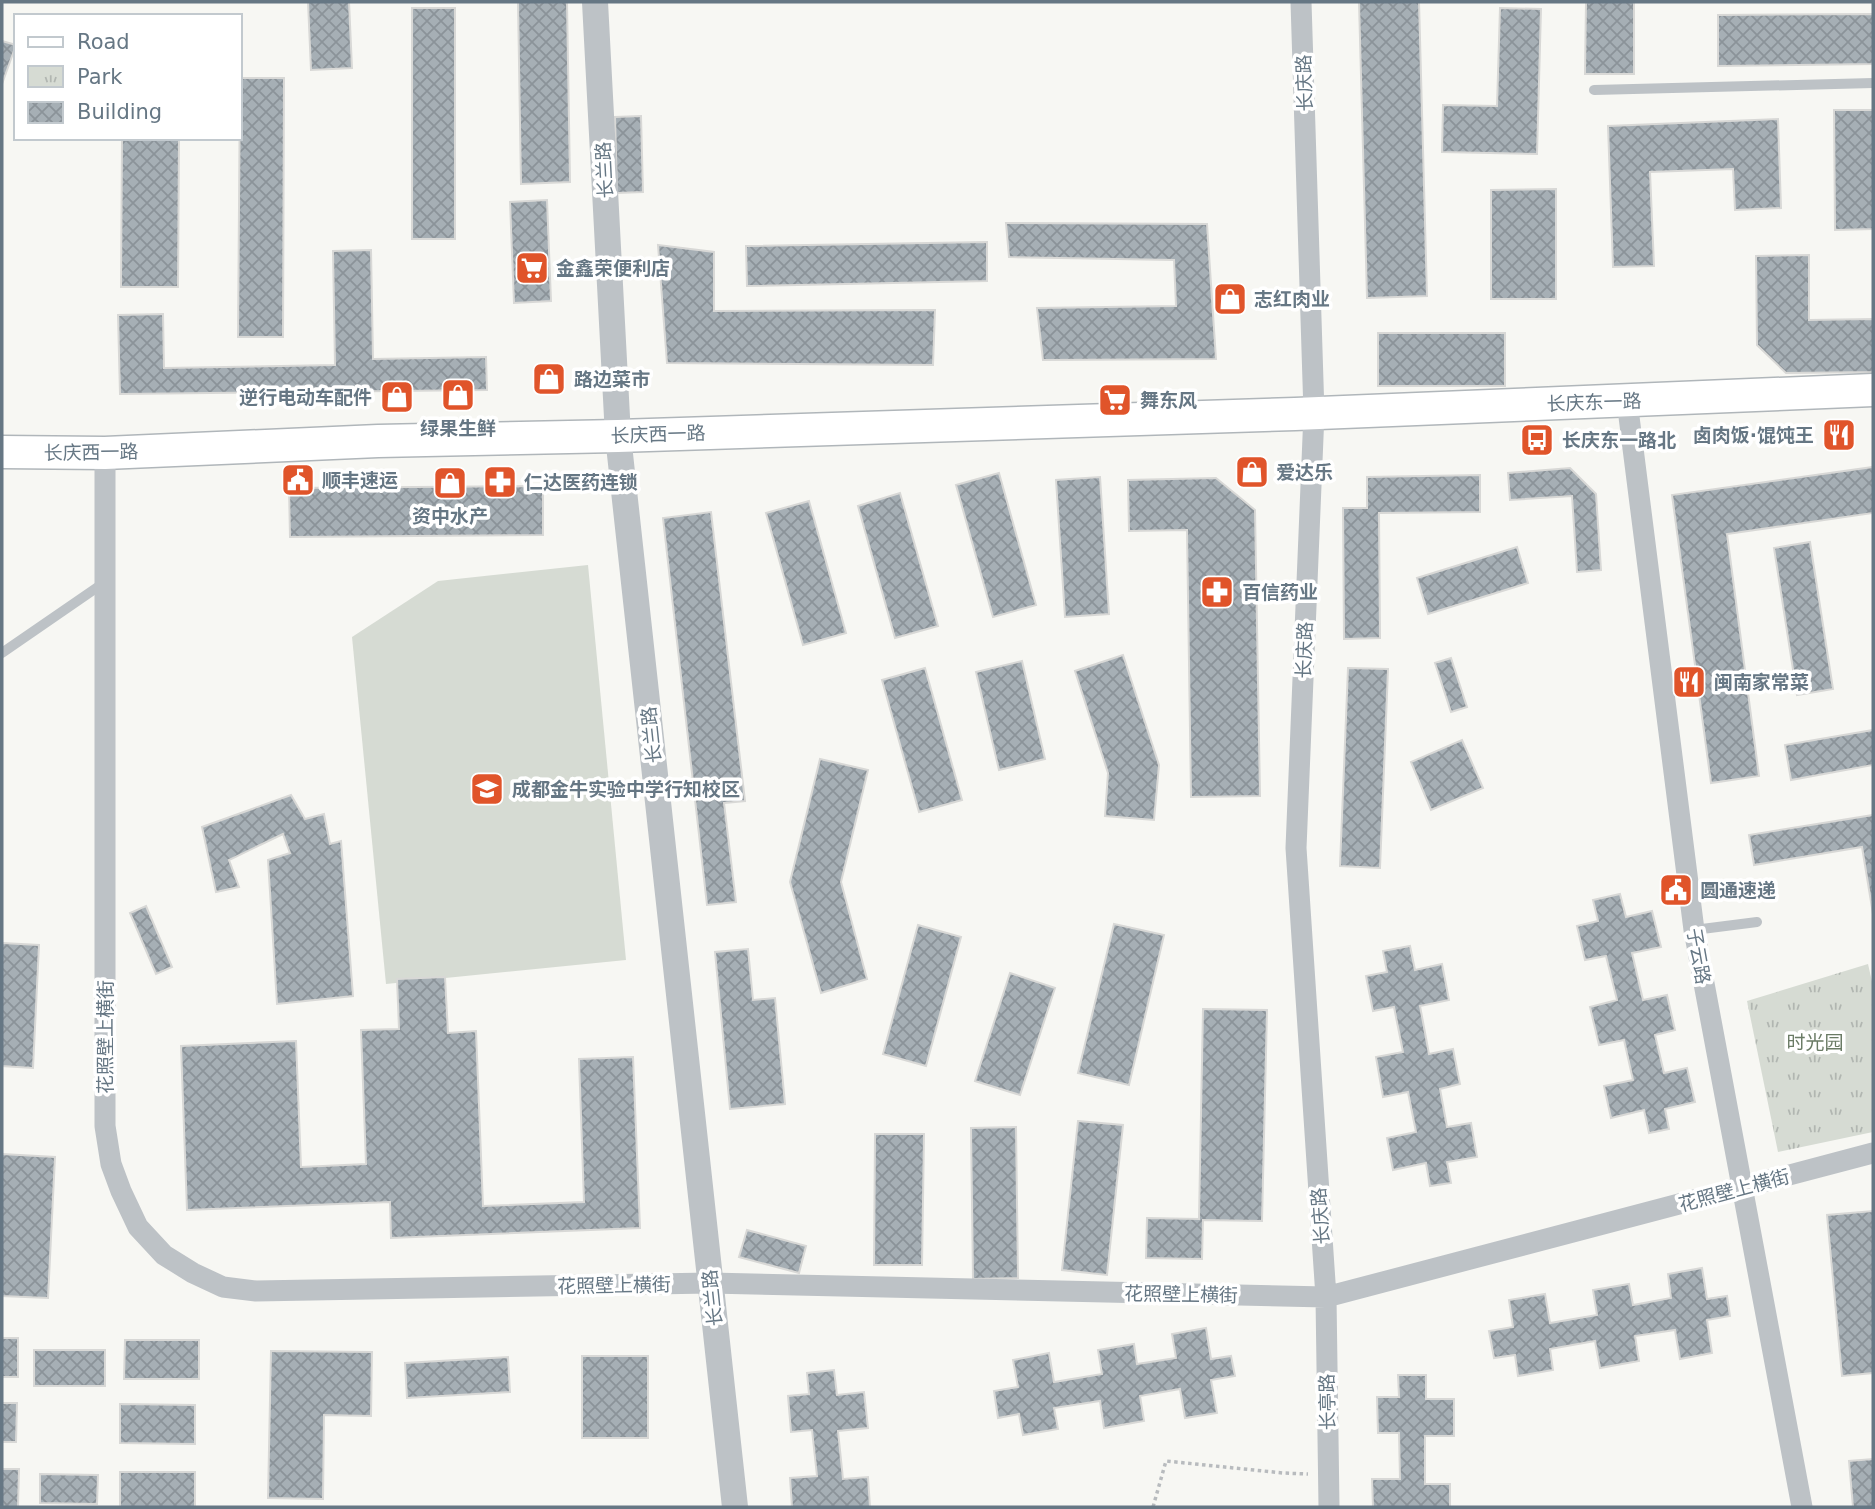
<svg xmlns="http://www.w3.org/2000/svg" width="1875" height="1509" viewBox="0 0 1875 1509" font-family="'DejaVu Sans','Noto Sans SC',sans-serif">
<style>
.park{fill:url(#park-tufts)}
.pitch{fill:#d6dbd3}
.building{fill:url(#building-cross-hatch);stroke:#d8d8d6;stroke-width:2}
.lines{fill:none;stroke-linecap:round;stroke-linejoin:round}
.secondary-casing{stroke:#b0b6ba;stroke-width:35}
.path{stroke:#b8bbbe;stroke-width:3.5;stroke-dasharray:3.5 3.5;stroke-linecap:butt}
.service{stroke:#bdc2c6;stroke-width:10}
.minor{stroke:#bdc2c6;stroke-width:21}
.tertiary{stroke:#bdc2c6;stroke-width:26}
.secondary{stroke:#fff;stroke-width:32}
.labels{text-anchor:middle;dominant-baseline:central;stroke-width:7;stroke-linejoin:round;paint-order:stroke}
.street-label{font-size:19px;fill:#667784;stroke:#fff}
.poi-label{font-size:19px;font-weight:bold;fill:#667784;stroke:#fff;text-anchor:start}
.park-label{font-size:19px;fill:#6a7b65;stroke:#fff}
</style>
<defs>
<pattern id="park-tufts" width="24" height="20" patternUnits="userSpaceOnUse" patternTransform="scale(1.75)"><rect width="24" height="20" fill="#d6dbd3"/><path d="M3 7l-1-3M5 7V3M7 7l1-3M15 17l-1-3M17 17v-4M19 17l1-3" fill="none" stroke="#b1b6b1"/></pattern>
<pattern id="building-cross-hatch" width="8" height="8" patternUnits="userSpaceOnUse" patternTransform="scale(1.75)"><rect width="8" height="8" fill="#a6afb5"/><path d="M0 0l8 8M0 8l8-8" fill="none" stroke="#8b9399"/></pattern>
</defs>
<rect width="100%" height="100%" fill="#f7f7f3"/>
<!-- park -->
<path class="park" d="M1868,964L1873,986V1132L1778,1152L1747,1001Z"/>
<!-- pitch -->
<path class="pitch" d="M588,565L626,960L386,984L352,637L438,581Z"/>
<!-- building -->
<path class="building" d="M308,2H349L352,68L311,70Z
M518,2H567L570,182L521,184Z
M1359,2H1419L1427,296L1367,298Z
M1586,2H1634V74H1585Z
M412,8H455V239H412Z
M1500,8L1541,9L1537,154L1442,152L1443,105L1497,106Z
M1873,14V64L1718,66V15Z
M2,41L16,45L2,84Z
M240,78H284L283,337H238Z
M1834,110H1873V229L1835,230Z
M641,116L643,192L617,193L615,117Z
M1778,119L1781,208L1735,210L1733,169L1650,172L1654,266L1613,267L1608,126Z
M122,138H179L178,287H121Z
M1556,189V299H1491V190Z
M547,200L551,301L514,303L510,202Z
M1006,223L1207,224L1216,359L1043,360L1037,308L1176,306L1174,260L1009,257Z
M987,242V281L747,286L746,246Z
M658,245L714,252V311L935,310L933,365L667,363Z
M371,250L373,359L486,357L487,390L120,394L118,315L163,314L164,368L335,365L333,251Z
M1809,255V320L1873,319V372L1786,373L1757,345L1756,256Z
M1378,333H1505V386H1378Z
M1873,467V513L1727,534L1759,776L1711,783L1672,495Z
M1570,468L1596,494L1601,570L1577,572L1572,496L1510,500L1508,473Z
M999,473L1036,605L993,617L956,485Z
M1480,475V512L1379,513L1380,638L1344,639L1343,508H1367V477Z
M1100,477L1109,614L1065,617L1056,480Z
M1216,478L1255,510L1260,796L1191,797L1187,530L1129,531L1128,480Z
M543,486V535L290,537L289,488Z
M900,493L938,626L895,638L858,506Z
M809,501L846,633L803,645L766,513Z
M711,512L745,801L724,803L736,902L707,905L663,518Z
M1810,542L1833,689L1797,695L1774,548Z
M1517,547L1528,583L1428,614L1417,578Z
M1123,655L1159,765L1154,820L1105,816L1108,773L1075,671Z
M1451,658L1467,707L1451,712L1435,663Z
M1022,661L1045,759L999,770L976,672Z
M925,668L962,800L919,812L882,680Z
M1348,668L1388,669L1380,868L1340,866Z
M1873,730V765L1791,780L1785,745Z
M1462,740L1483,788L1431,810L1411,762Z
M820,759L868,770L841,882L867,979L821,993L790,882Z
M291,795L305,819L324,814L330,844L341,841L353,996L277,1004L268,860L290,853L283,834L229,860L239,887L216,892L202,827Z
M1873,815V914L1862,847L1754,865L1749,835Z
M1620,894L1626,917L1652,911L1661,947L1632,953L1643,1000L1667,995L1675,1030L1655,1035L1664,1073L1687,1068L1695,1102L1665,1109L1669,1129L1649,1133L1644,1110L1611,1118L1604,1086L1633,1080L1624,1040L1599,1045L1590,1007L1617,1000L1606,956L1585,960L1577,926L1598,921L1593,900Z
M146,906L172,967L156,974L130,913Z
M1114,924L1164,935L1129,1085L1078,1073Z
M918,925L961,937L926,1066L883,1054Z
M2,943L39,945L33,1068L2,1066Z
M1410,946L1415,970L1442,964L1449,1000L1420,1006L1429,1054L1453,1049L1460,1084L1440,1089L1447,1127L1471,1123L1477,1157L1447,1162L1451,1183L1430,1186L1426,1163L1393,1170L1387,1138L1416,1132L1408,1092L1383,1097L1376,1057L1403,1052L1394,1007L1373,1011L1366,976L1387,972L1383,951Z
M748,949L753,1000L775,998L785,1104L730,1109L715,952Z
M1010,973L1055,988L1020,1095L975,1081Z
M445,977L448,1033L476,1031L483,1206L584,1202L579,1059L633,1057L640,1228L391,1238L390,1202L187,1210L181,1046L296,1041L301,1167L366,1164L361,1030L399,1029L397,979Z
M1203,1009L1267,1010L1262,1221L1203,1220L1202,1259L1146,1258L1147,1218L1199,1219Z
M1078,1121L1123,1125L1107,1275L1062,1270Z
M1016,1127L1018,1278L973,1279L971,1128Z
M875,1134H924L922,1265H874Z
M2,1154L55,1157L48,1298L2,1296Z
M1873,1211V1373L1842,1376L1827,1215Z
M747,1230L806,1246L799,1273L739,1257Z
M1702,1268L1707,1299L1727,1296L1730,1316L1707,1320L1712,1353L1680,1359L1675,1330L1635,1336L1639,1361L1600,1368L1595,1341L1550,1349L1553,1370L1518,1376L1515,1355L1494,1358L1489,1331L1513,1327L1509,1300L1545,1294L1550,1323L1597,1315L1593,1290L1629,1284L1633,1305L1671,1298L1668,1274Z
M1206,1328L1211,1359L1231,1356L1235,1376L1211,1380L1217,1413L1185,1418L1180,1389L1140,1396L1144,1421L1104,1428L1100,1401L1054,1408L1058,1429L1023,1435L1019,1414L998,1418L994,1391L1018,1387L1013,1360L1049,1353L1054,1382L1102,1374L1098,1350L1134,1344L1137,1364L1176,1358L1172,1334Z
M2,1338H18V1377H2Z
M125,1340H199V1379H124Z
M34,1350H105V1386H34Z
M271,1351L372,1352L371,1416L324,1415L323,1499L268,1498Z
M582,1356H648V1438H582Z
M508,1357L510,1392L407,1398L405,1363Z
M834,1370L837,1395L864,1392L868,1428L838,1431L843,1479L868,1477L870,1507H792L790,1478L817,1476L812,1430L791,1432L788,1396L809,1394L807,1373Z
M1398,1375H1426V1399H1454V1436H1425V1484H1450V1507H1373L1372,1479H1400L1399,1433H1378L1377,1397H1399Z
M2,1403H17L16,1442H2Z
M120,1404L195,1405V1444L120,1443Z
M1873,1459V1507H1853L1849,1461Z
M2,1469H19L18,1507H2Z
M120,1472H195V1507H120Z
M40,1474L98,1475L97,1504L40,1503Z"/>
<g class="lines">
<defs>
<path id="secondary" d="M2,452L105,453L378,441L618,436L1295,414L1873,390"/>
</defs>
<!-- secondary casing -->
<use href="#secondary" class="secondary-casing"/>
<!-- path -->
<path class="path" d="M1153,1507L1166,1461L1283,1473L1308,1474"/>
<!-- service -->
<path class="service" d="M1594,90L1873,83
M2,653L105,582
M1694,930L1757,922"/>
<!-- minor -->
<path class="minor" d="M1301,2L1314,413L1296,848L1326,1297L1329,1507
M1627,401L1694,930L1802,1507
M105,453V1126L111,1164L121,1191L138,1227L164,1255L193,1273L223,1287L256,1291L710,1283L1326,1297L1873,1153"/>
<!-- tertiary -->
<path class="tertiary" d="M595,2L618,436L735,1507"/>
<!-- secondary -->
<use href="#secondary" class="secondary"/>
</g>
<!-- icons -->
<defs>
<symbol id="supermarket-square" viewBox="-11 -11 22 22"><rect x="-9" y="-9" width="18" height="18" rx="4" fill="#e0542a" stroke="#fff"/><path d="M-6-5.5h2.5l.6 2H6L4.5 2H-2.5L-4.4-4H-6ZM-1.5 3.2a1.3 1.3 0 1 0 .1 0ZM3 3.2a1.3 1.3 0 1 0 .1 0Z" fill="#fff"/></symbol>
<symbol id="shop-square" viewBox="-11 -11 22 22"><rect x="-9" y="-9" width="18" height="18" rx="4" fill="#e0542a" stroke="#fff"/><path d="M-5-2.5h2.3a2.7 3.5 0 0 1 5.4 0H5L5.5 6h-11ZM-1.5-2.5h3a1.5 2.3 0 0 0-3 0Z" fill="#fff"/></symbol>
<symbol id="restaurant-square" viewBox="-11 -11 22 22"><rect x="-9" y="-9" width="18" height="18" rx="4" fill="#e0542a" stroke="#fff"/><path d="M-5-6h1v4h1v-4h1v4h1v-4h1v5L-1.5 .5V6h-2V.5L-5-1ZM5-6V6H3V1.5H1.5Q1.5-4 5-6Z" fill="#fff"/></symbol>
<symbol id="bus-square" viewBox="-11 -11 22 22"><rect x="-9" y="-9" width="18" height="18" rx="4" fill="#e0542a" stroke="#fff"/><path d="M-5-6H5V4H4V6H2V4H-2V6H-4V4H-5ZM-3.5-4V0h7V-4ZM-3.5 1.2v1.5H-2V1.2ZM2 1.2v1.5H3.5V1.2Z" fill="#fff"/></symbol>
<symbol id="civic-square" viewBox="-11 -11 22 22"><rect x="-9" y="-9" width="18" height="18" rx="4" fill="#e0542a" stroke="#fff"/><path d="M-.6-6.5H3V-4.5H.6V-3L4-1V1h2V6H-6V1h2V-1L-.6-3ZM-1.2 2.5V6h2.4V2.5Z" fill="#fff"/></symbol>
<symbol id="pharmacy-square" viewBox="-11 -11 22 22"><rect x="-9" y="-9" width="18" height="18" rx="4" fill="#e0542a" stroke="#fff"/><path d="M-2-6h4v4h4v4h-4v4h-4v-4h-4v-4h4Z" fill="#fff"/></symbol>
<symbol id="school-square" viewBox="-11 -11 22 22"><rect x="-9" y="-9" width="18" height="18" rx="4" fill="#e0542a" stroke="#fff"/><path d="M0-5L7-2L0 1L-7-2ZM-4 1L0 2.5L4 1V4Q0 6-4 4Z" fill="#fff"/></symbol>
</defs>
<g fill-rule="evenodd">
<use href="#supermarket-square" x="513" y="249" width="38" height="38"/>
<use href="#shop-square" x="1211" y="280" width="38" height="38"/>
<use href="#shop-square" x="530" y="360" width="38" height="38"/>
<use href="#shop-square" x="439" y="376" width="38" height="38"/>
<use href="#shop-square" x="378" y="378" width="38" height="38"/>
<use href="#supermarket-square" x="1096" y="381" width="38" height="38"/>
<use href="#restaurant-square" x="1820" y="416" width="38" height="38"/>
<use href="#bus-square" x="1518" y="421" width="38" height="38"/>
<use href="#shop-square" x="1233" y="453" width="38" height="38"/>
<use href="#civic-square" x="279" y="461" width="38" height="38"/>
<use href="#pharmacy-square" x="481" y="463" width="38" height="38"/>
<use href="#shop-square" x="431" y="464" width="38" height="38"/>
<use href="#pharmacy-square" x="1198" y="573" width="38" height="38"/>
<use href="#restaurant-square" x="1670" y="663" width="38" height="38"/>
<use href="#school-square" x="468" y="770" width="38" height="38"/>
<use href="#civic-square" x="1657" y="871" width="38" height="38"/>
</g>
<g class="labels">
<!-- street labels -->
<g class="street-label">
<text transform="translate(1304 83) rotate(-92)">长庆路</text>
<text transform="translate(604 170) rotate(-93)">长兰路</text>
<text transform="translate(1594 402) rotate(-2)">长庆东一路</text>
<text transform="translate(658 434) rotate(-2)">长庆西一路</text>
<text transform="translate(91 452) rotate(-1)">长庆西一路</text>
<text transform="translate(1304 650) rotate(-88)">长庆路</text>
<text transform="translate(651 735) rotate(-96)">长兰路</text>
<text transform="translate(1699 956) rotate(80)">子云路</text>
<text transform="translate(105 1037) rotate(-90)">花照壁上横街</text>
<text transform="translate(1734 1190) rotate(-15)">花照壁上横街</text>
<text transform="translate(1320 1216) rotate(-94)">长庆路</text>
<text transform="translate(614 1285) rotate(-1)">花照壁上横街</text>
<text transform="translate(1181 1294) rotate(1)">花照壁上横街</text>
<text transform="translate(712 1298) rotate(-96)">长兰路</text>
<text transform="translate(1327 1402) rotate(-91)">长亭路</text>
</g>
<!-- poi labels -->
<g class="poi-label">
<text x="556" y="268">金鑫荣便利店</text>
<text x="1254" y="299">志红肉业</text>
<text x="574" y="379">路边菜市</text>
<text x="372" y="397" text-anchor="end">逆行电动车配件</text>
<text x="1140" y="400">舞东风</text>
<text x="458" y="428" text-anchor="middle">绿果生鲜</text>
<text x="1814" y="435" text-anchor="end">卤肉饭·馄饨王</text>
<text x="1562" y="440">长庆东一路北</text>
<text x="1276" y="472">爱达乐</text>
<text x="322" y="480">顺丰速运</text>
<text x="524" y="482">仁达医药连锁</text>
<text x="450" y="516" text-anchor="middle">资中水产</text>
<text x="1242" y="592">百信药业</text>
<text x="1714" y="682">闽南家常菜</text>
<text x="512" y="789">成都金牛实验中学行知校区</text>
<text x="1700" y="890">圆通速递</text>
</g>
<!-- park labels -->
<g class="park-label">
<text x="1815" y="1042">时光园</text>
</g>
</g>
<!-- border -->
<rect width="1875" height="1509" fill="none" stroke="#667784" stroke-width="7"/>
<!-- legend -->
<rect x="14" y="14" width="228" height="126" fill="#ffffff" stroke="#c2c9ce" stroke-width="2"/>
<rect x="28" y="37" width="35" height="10" fill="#ffffff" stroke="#c2c9ce" stroke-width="2"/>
<text x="77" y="49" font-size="21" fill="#667784">Road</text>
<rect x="28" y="66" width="35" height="21" fill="url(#park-tufts)" stroke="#c2c9ce" stroke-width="2"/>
<text x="77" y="84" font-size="21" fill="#667784">Park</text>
<rect x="28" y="102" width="35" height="21" fill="url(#building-cross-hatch)" stroke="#c2c9ce" stroke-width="2"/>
<text x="77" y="119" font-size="21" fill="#667784">Building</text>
</svg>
